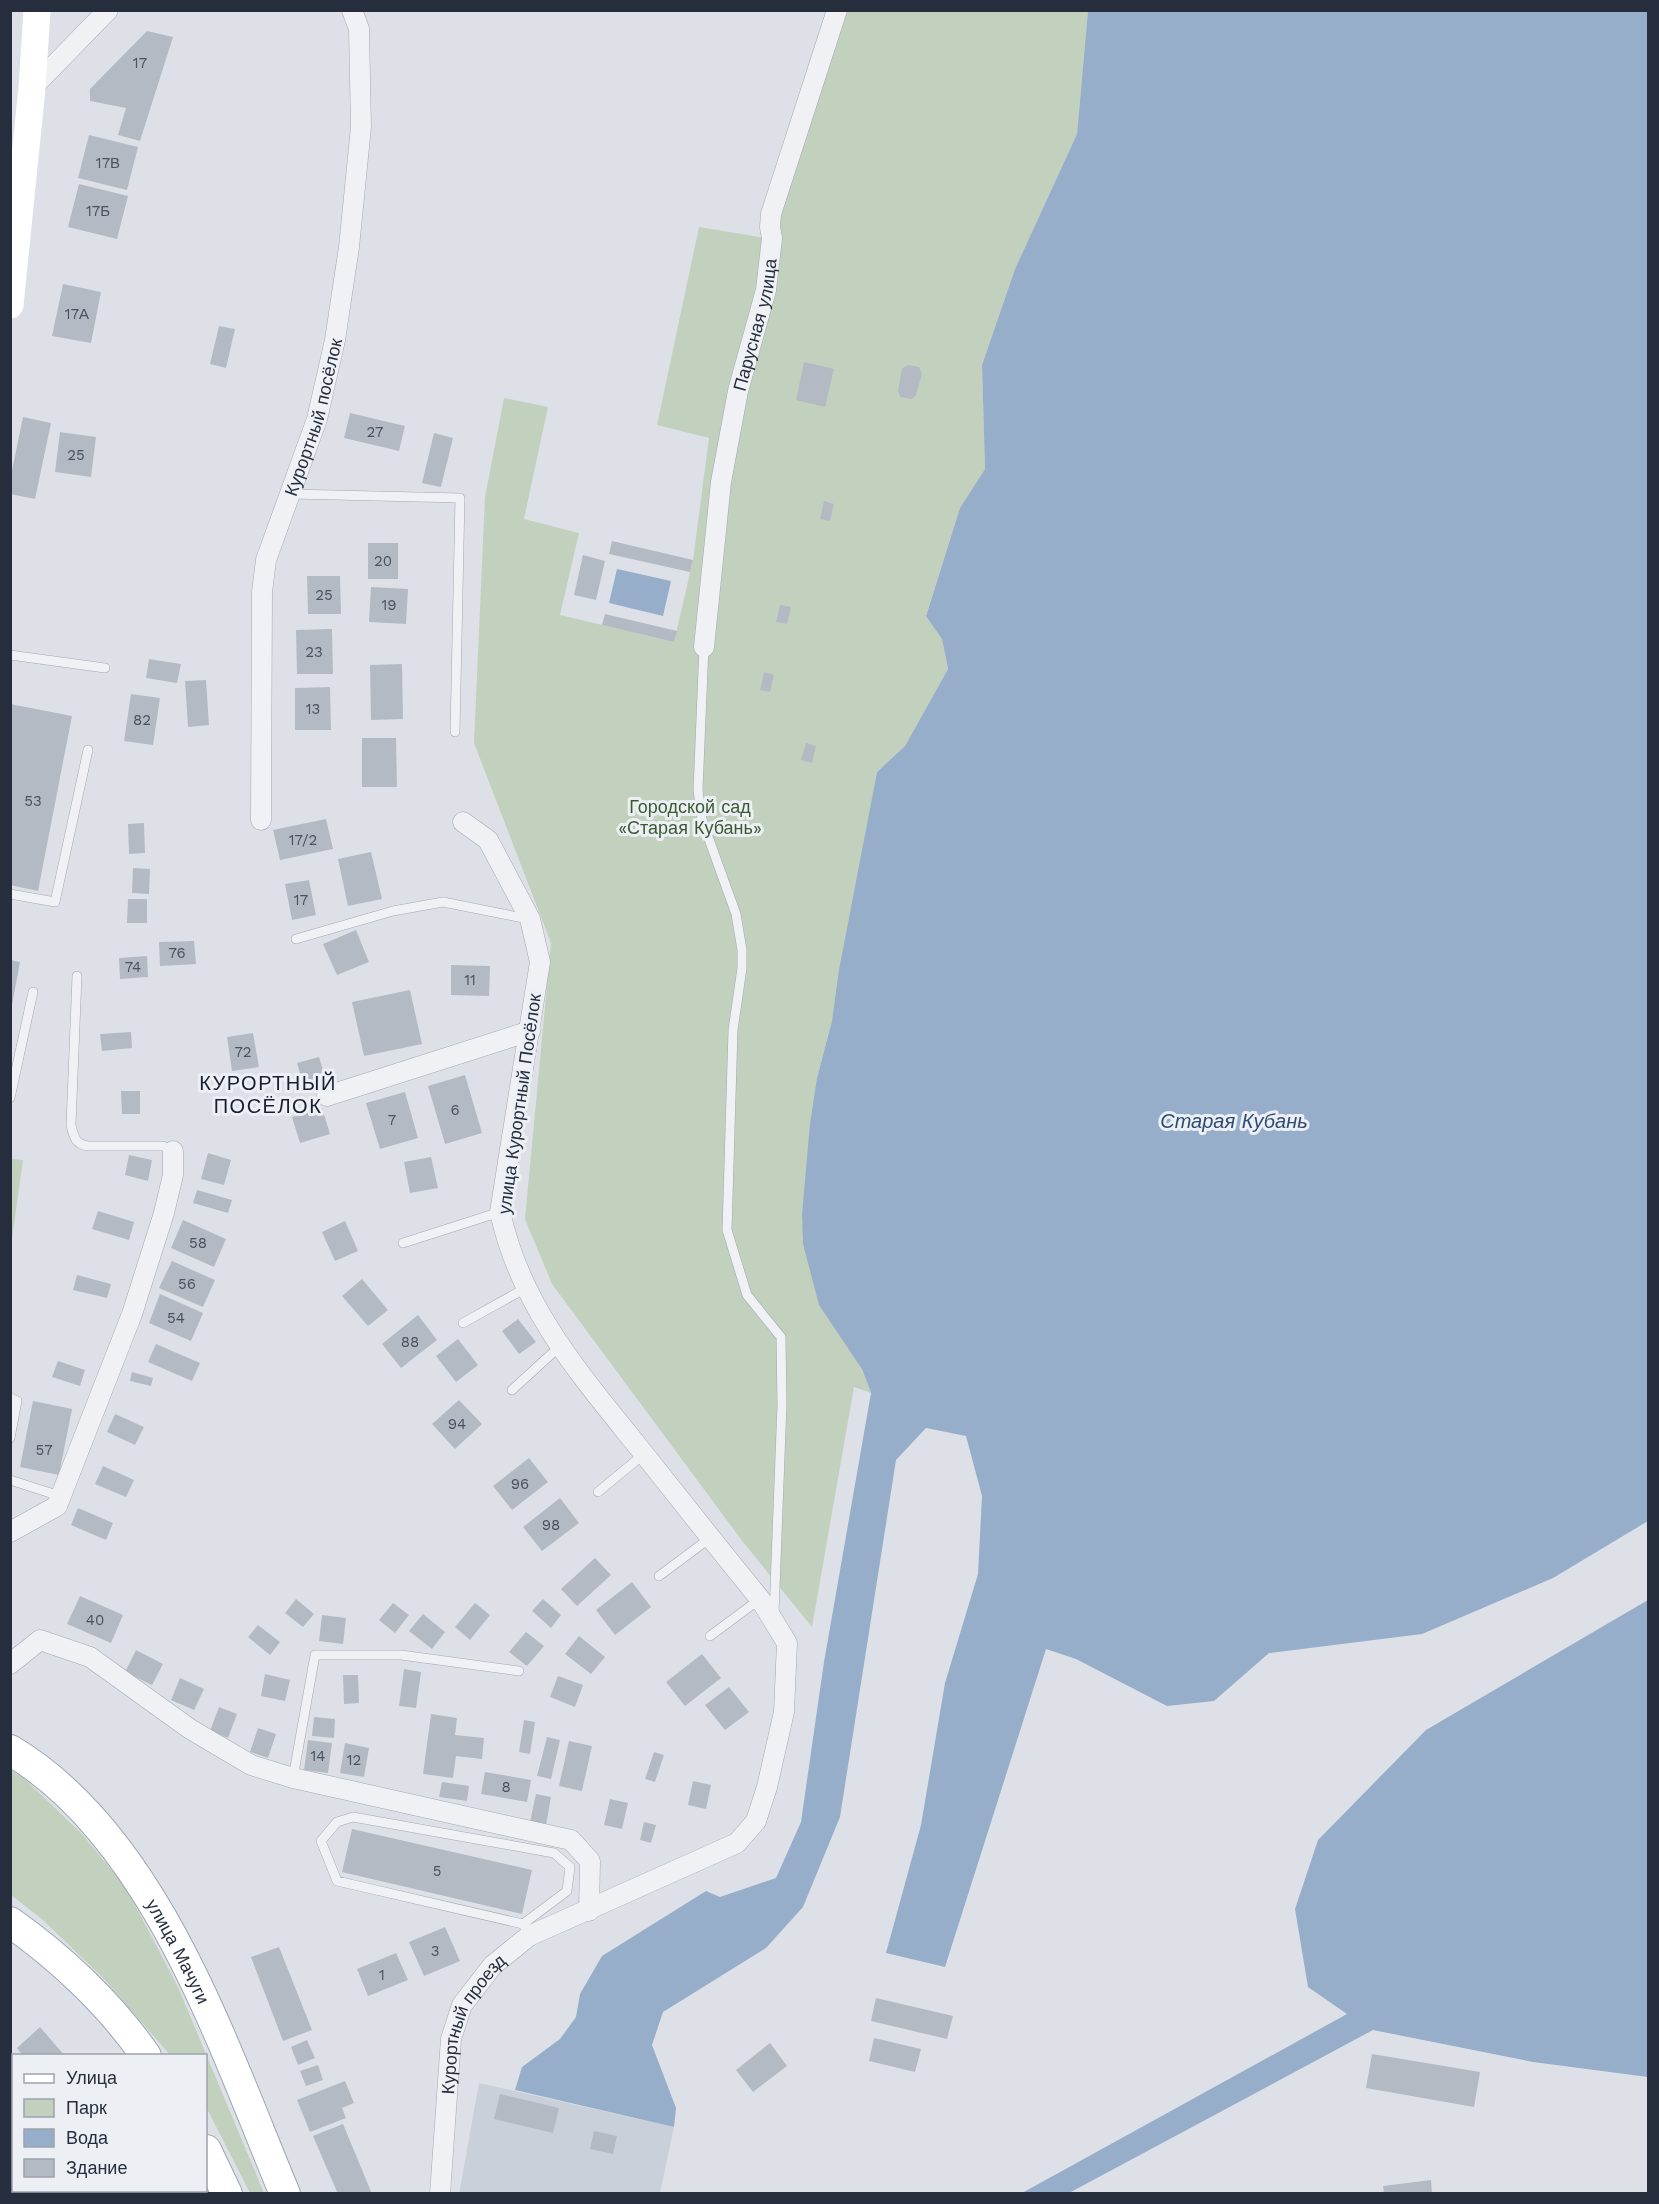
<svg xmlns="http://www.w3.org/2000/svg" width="1659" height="2204" viewBox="0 0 1659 2204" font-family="'Work Sans',sans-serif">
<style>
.built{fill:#cad0d9}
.green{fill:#c2d1bd}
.water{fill:#96aec9}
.building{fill:#b4bac4}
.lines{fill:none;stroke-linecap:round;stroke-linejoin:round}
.lane-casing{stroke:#a2a8b1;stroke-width:10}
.street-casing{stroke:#a2a8b1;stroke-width:21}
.primary-casing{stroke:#9ba5b3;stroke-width:32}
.lane{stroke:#eff1f5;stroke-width:9}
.street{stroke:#eff1f5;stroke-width:20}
.secondary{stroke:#fff;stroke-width:27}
.primary{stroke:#fff;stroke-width:30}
.labels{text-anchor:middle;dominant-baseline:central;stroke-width:6;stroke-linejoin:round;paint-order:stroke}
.number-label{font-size:15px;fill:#4a5160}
.street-label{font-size:18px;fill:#262e3e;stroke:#ecf0f5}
.park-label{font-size:18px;fill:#3a5a32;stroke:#ecf0f5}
.neighbourhood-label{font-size:20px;letter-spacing:1.5px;fill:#181f2f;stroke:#ecf0f5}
.water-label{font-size:20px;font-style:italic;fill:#2e4c73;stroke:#ecf0f5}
</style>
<rect width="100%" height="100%" fill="#dde1e7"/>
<!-- built -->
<path class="built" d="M479,2083L674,2127L660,2193L459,2194Z"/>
<!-- green -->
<path class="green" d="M847,11H1088L1077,134L1015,269L982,365L985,469L960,508L926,615L942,639L948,669L905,746L877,772L832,1021L817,1078L802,1214L871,1393L854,1387L812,1627L743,1542L552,1284L525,1219L551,943L474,743L485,497L504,398L548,407L524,519L579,533L560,615L674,642L693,560L709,438L657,425L699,227L771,239Z
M11,1159L23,1160L11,1246L10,1159Z
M10,1769L27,1781L82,1834L125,1886L178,1987L264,2193H250L206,2107V2056L170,2055L103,1978L43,1920L11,1895Z"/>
<!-- water -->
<path class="water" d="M1088,11H1648V1521L1553,1578L1422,1634L1269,1653L1214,1701L1167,1706L1076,1659L1046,1649L945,1967L886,1953L921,1825L945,1683L978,1574L982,1496L966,1436L926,1428L896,1460L840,1817L803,1907L766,1948L663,2012L652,2045L676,2108L674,2127L515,2090L522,2067L560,2039L576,2017L580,1994L602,1956L706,1891L720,1897L776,1878L801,1822L824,1662L871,1393L862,1369L819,1305L803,1244L802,1214L810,1124L817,1078L832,1021L839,970L877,772L905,746L948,669L942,639L926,616L960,508L985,469L982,365L1015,269L1077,134Z
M617,569L671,581L663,616L609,603Z
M1648,1600V2077L1533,2062L1373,2030L1069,2193H1022L1347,2014L1308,1987L1295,1909L1318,1840L1426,1730Z"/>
<!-- building -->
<path class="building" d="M147,31L173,37L140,141L118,135L126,108L90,101V89Z
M89,135L138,147L127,190L78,178Z
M79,184L128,196L117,239L68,227Z
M63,284L101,292L91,343L52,336Z
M219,326L235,329L226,368L210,364Z
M804,362L834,369L825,407L796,400Z
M908,365L919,367L922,374L916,395L912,399L900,397L898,391L902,369Z
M350,413L405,426L399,451L344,438Z
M23,417L51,423L35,499L10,494V480Z
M60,432L96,437L91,477L55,472Z
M434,433L453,438L441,487L422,483Z
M824,501L834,504L830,521L820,519Z
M612,541L693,560L690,572L609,554Z
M368,543H398V579H368Z
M583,555L605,561L596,600L574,595Z
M307,576H340L341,614H308Z
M371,587L408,589L406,624L369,622Z
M780,605L791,607L787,624L776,622Z
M605,614L677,631L674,642L602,625Z
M332,629L333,674H297L296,630Z
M149,659L181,664L177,683L146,678Z
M402,664L403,719L371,720L370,665Z
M764,672L774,675L770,692L760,690Z
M206,680L209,725L188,727L185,681Z
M330,687L331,730H295V688Z
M131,694L160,698L153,745L124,741Z
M10,704L72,716L38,891L10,885Z
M362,738H396L397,787H362Z
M806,743L816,746L812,763L801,760Z
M326,819L333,849L280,860L273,830Z
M144,823L145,853L129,854L128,824Z
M371,852L382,899L348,906L338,859Z
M133,868L150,869L149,894L132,893Z
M309,880L316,915L292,920L285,884Z
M128,899H147V923H127Z
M356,930L369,962L337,975L323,944Z
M194,941L196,964L160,966L159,942Z
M147,956L148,977L120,979L119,958Z
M10,960L20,962L12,1005H10Z
M451,965L490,966L489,996L451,995Z
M410,990L422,1044L364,1056L352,1002Z
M131,1032L132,1048L102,1051L100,1034Z
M253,1033L259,1067L232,1071L227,1037Z
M319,1057L325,1077L303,1083L297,1063Z
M465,1075L482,1133L445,1144L428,1086Z
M121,1091H140V1114H122Z
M405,1092L418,1138L380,1149L366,1103Z
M322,1108L330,1134L300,1143L292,1117Z
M208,1153L231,1160L224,1185L201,1179Z
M129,1155L152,1160L148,1181L125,1175Z
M431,1157L438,1188L410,1193L404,1162Z
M197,1190L232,1200L228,1213L193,1203Z
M98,1211L134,1222L129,1240L92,1229Z
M183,1220L226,1239L214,1267L171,1248Z
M345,1221L358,1251L335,1261L322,1232Z
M172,1261L215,1280L203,1307L159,1288Z
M77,1275L111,1284L107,1298L73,1290Z
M362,1279L388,1310L368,1326L342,1296Z
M160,1294L203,1313L191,1341L149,1323Z
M418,1315L437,1340L401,1368L382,1344Z
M518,1319L536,1342L519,1354L502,1331Z
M458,1339L478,1365L456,1382L436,1356Z
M156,1344L200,1363L192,1381L148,1362Z
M58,1361L85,1370L80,1386L52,1377Z
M132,1372L153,1378L151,1386L130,1381Z
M459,1400L482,1424L455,1449L432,1424Z
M33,1401L72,1409L59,1475L20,1467Z
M115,1414L144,1427L135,1445L107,1432Z
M529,1458L548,1482L512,1510L493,1486Z
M103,1466L134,1480L126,1497L95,1484Z
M560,1498L579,1523L542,1551L523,1527Z
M78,1508L113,1523L106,1540L71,1525Z
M595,1558L611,1575L577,1606L561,1589Z
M632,1582L651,1607L615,1635L596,1610Z
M80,1596L123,1615L111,1643L67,1624Z
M296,1599L314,1614L303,1627L285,1613Z
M543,1599L561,1615L551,1628L532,1611Z
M393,1603L409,1615L395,1633L379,1620Z
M475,1603L490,1615L470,1640L455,1627Z
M423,1614L445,1632L432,1649L409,1631Z
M322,1615L346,1618L343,1644L319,1641Z
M258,1625L280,1642L270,1655L248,1637Z
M526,1632L544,1646L527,1666L509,1652Z
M579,1636L605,1657L591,1674L565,1654Z
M136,1650L163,1664L152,1685L125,1672Z
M702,1654L721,1678L685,1706L666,1682Z
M404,1669L421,1672L416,1708L399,1706Z
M265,1674L290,1680L285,1701L261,1696Z
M343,1675H358L359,1703L344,1704Z
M558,1676L583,1685L575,1707L550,1697Z
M180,1678L204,1689L194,1710L171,1700Z
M729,1687L749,1712L725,1730L705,1705Z
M219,1707L237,1714L228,1738L210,1731Z
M431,1714L457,1718L455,1735L484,1738L482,1759L456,1756L453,1778L423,1774Z
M314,1717L335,1719L334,1738L312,1736Z
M524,1720L535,1722L530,1754L519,1752Z
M258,1728L276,1734L268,1758L250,1752Z
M547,1737L560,1740L551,1779L537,1776Z
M308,1740L332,1743L328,1773L304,1770Z
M569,1741L592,1746L582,1791L559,1786Z
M345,1743L369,1748L364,1777L340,1773Z
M654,1752L664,1755L655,1782L645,1779Z
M485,1772L531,1780L527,1802L481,1794Z
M693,1781L711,1785L706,1809L688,1805Z
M442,1782L469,1786L467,1801L439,1797Z
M536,1794L551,1797L546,1825L530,1822Z
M610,1799L628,1803L622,1829L604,1825Z
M644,1822L656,1825L651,1843L640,1840Z
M352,1829L532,1870L522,1914L342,1872Z
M445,1927L460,1961L424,1976L409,1942Z
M279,1947L312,2030L283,2041L251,1957Z
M396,1953L408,1980L368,1996L357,1969Z
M876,1998L953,2016L947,2039L871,2021Z
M40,2027L65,2056H23L17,2048Z
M874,2038L921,2049L915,2072L869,2061Z
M307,2040L315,2058L298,2065L291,2047Z
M770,2043L787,2066L753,2092L736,2070Z
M1372,2054L1480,2072L1474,2107L1366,2088Z
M318,2065L323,2080L306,2086L300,2071Z
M345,2081L354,2103L342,2108L346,2118L310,2132L297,2100Z
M500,2094L559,2108L553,2133L494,2119Z
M343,2124L372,2194H338L313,2136Z
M594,2131L617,2136L613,2154L590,2149Z
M1431,2180L1432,2194H1384L1383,2186Z"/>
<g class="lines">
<defs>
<path id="lane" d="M292,494L460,498L455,732
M704,647L698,790L702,820L736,914L742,950V968L733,1030L727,1230L747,1295L781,1337L782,1404L774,1614
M10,655L105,668
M10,894L55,902L88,750
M296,939L393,911L443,902L528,919
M77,976L71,1125C74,1137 75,1144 88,1146H163L173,1151
M10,1098L33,992
M403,1243L500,1212
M463,1323L524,1289
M512,1390L559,1347
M10,1398L17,1401L10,1438
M10,1480L60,1496
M598,1492L644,1454
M659,1576L710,1538
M710,1636L760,1599
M293,1778L315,1655H401L519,1671
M523,1924L567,1891L570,1867L554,1853L353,1817L337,1822L321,1841L337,1881L523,1924L529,1936"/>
<g id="street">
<path d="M32,88L108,10"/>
<path id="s1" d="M704,647L721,482L738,391L766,290L772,238L770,227L771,214L837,10"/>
<path id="s2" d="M261,820L262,592L266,560L317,419L335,340L349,247L361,127L359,29L352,10"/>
<path d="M327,1096L530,1031"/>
<path d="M10,1532L57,1506L132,1314L164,1213L173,1175V1151"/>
<path d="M10,1664L40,1640L90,1657L190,1729L251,1765L293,1778L571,1840L590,1861L589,1911"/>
<path id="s3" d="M440,2194L451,2039L462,2005L493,1965L529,1936L737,1843L756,1821L767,1787L784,1712L787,1643L760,1599C719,1549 680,1499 640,1449C580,1374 521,1308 500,1212L540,962L530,919L488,840L463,822"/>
</g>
<g id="primary">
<path id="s4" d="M10,1750C155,1836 223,2046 285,2194"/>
<path d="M10,1922C60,1957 112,2006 146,2056"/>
<path d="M206,2150L227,2194"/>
</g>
</defs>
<!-- lane casing -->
<use href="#lane" class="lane-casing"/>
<!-- street casing -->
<use href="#street" class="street-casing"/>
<!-- primary casing -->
<use href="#primary" class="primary-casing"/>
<!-- lane -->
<use href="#lane" class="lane"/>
<!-- street -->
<use href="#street" class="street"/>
<!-- secondary -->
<path class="secondary" d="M10,305L32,88L37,10"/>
<!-- primary -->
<use href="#primary" class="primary"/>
</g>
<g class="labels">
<!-- number labels -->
<g class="number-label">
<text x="140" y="63">17</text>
<text x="108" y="163">17В</text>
<text x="98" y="211">17Б</text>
<text x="77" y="314">17А</text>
<text x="375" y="432">27</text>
<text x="76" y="455">25</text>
<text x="383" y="561">20</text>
<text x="324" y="595">25</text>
<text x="389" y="605">19</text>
<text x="314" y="652">23</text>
<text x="313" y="709">13</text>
<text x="142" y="720">82</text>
<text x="33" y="801">53</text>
<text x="303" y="840">17/2</text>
<text x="301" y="900">17</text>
<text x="177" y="953">76</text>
<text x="133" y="967">74</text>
<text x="470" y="980">11</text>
<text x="243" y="1052">72</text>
<text x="455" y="1110">6</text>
<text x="392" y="1120">7</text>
<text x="198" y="1243">58</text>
<text x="187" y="1284">56</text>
<text x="176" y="1318">54</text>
<text x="410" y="1342">88</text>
<text x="457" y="1424">94</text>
<text x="44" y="1450">57</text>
<text x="520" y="1484">96</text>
<text x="551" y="1525">98</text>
<text x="95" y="1620">40</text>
<text x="318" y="1756">14</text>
<text x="354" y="1760">12</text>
<text x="506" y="1787">8</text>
<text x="437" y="1871">5</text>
<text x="435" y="1951">3</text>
<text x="382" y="1975">1</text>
</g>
<!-- street labels -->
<g class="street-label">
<text stroke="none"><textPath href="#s1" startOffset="327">Парусная улица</textPath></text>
<text stroke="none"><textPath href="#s2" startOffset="411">Курортный посёлок</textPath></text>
<text transform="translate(519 1104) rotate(-82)">улица Курортный Посёлок</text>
<text stroke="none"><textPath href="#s4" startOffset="266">улица Мачуги</textPath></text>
<text stroke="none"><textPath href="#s3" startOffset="177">Курортный проезд</textPath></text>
</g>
<!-- park labels -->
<g class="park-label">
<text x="690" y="806">Городской сад<tspan x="690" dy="21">«Старая Кубань»</tspan></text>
</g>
<!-- neighbourhood labels -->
<g class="neighbourhood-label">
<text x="268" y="1083">КУРОРТНЫЙ<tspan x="268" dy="23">ПОСЁЛОК</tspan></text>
</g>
<!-- water labels -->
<g class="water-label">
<text x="1234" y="1121">Старая Кубань</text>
</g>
</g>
<!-- border -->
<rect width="1659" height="2204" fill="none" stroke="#262e3e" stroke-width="24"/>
<!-- legend -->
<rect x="12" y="2054" width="195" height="138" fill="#ecf0f5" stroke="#9da2ac" stroke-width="1.5"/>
<rect x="24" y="2074" width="30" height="9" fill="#ffffff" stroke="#9da2ac" stroke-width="1.5"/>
<text x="66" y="2084" font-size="18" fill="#262e3e">Улица</text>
<rect x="24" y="2099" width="30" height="18" fill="#c2d1bd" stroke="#9da2ac" stroke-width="1.5"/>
<text x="66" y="2114" font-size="18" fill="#262e3e">Парк</text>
<rect x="24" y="2129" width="30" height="18" fill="#96aec9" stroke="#9da2ac" stroke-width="1.5"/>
<text x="66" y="2144" font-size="18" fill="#262e3e">Вода</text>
<rect x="24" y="2159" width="30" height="18" fill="#b4bac4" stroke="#9da2ac" stroke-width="1.5"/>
<text x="66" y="2174" font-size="18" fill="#262e3e">Здание</text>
</svg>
